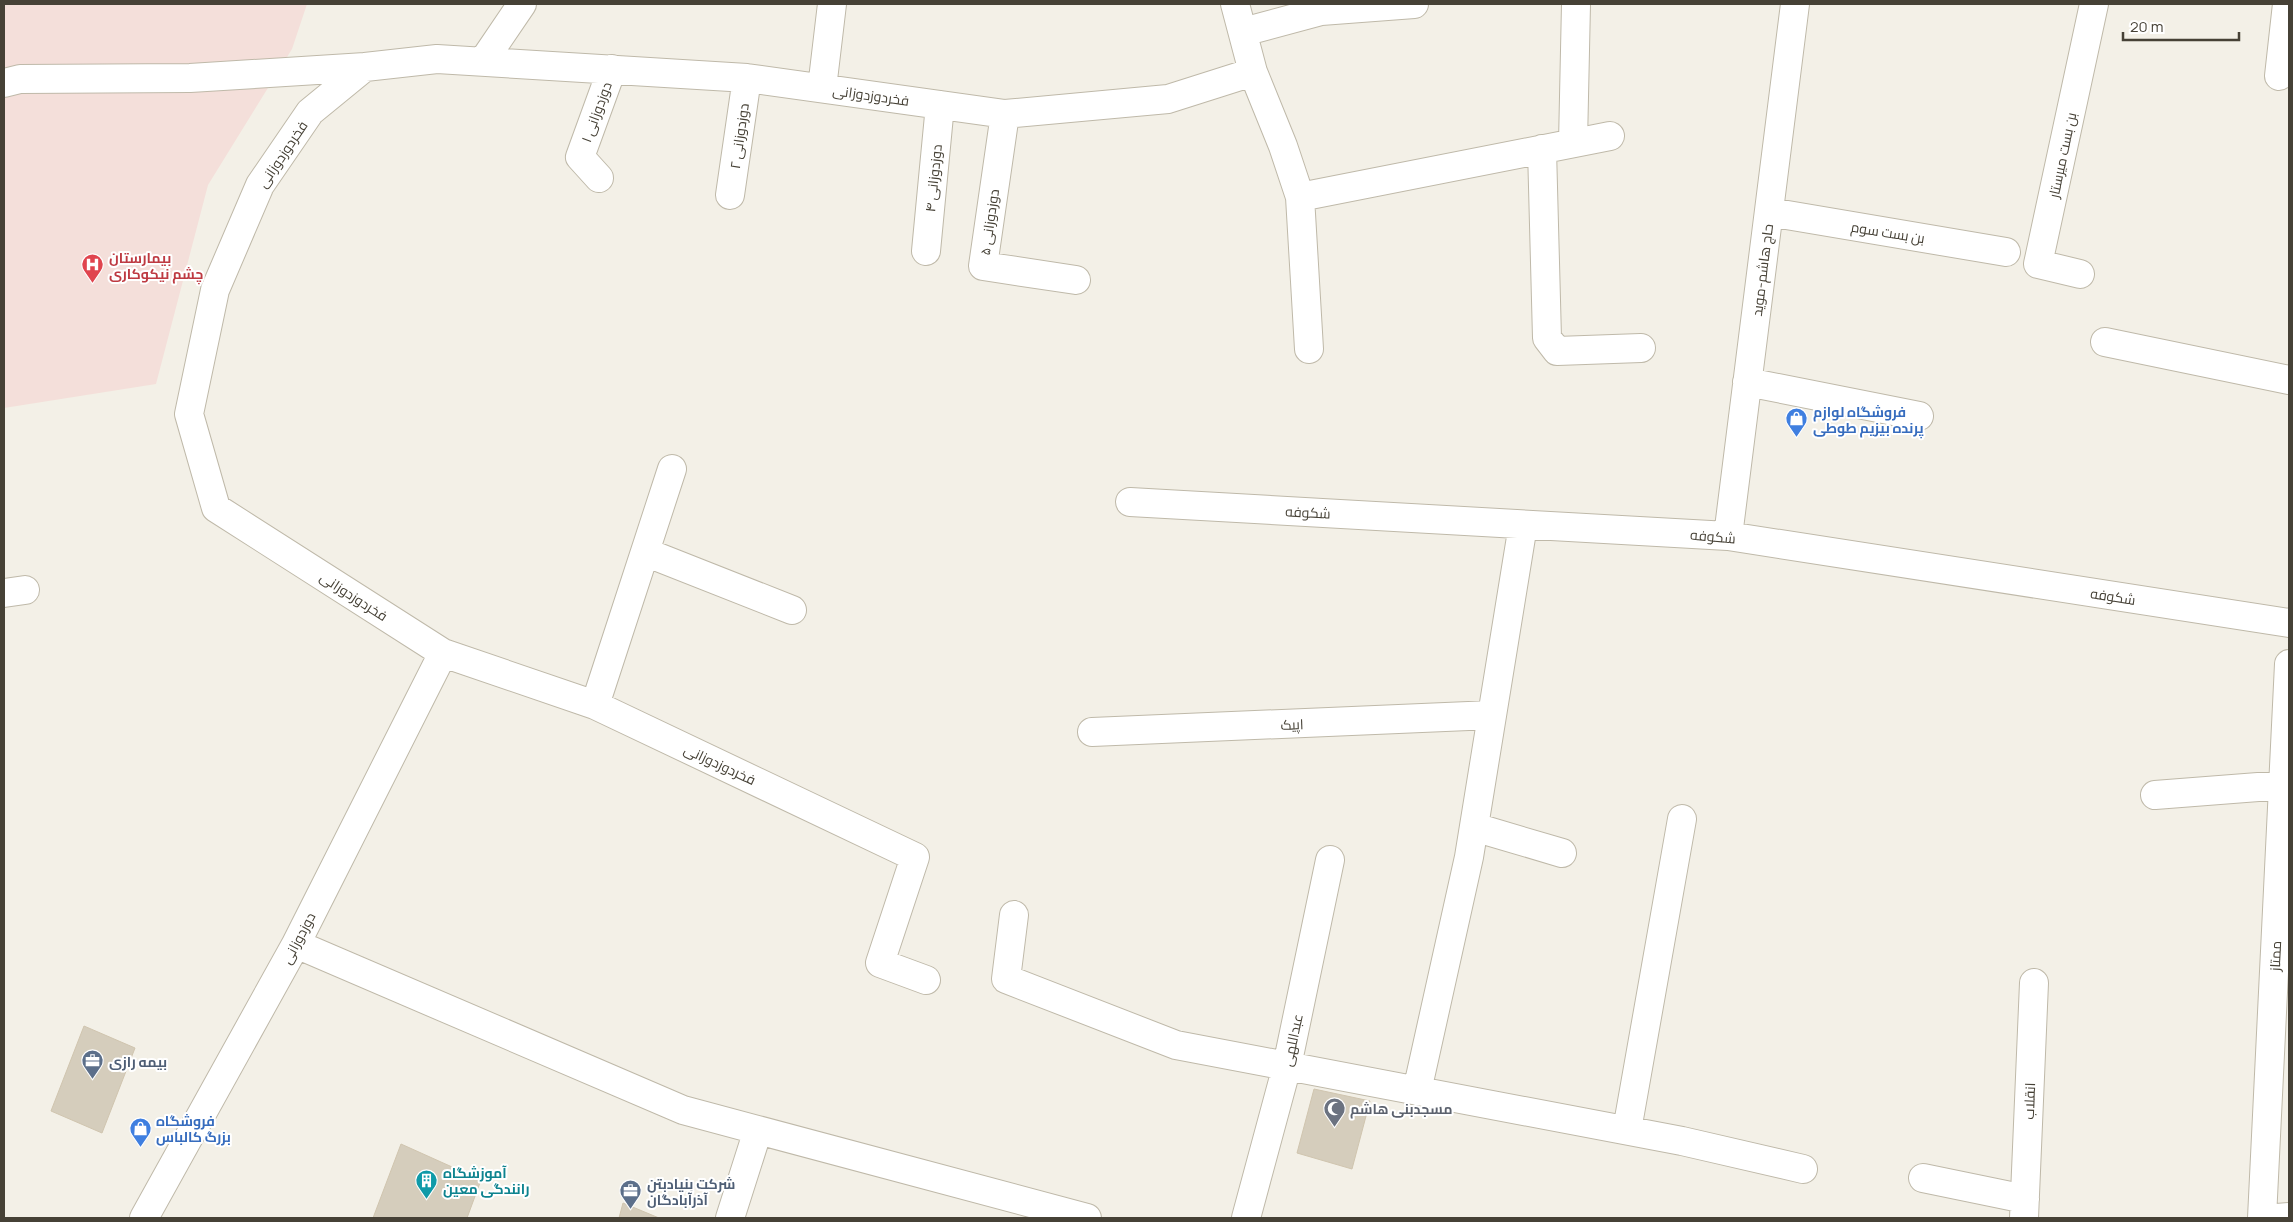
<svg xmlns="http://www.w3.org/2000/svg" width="2293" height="1222" viewBox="0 0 2293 1222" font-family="Manrope,Cairo,sans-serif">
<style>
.medical{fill:#f4dfda}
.building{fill:#d5cdbc;stroke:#d0c5af}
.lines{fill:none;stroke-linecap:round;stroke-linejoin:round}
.minor-casing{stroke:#bfb9a9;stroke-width:30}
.minor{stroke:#fff;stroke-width:28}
.labels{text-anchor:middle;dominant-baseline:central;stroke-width:4;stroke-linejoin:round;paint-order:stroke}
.street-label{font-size:14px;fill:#464136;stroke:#fff}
.health-label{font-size:14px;font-weight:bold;fill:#be3a42;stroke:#fff;text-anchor:start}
.shop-label{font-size:14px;font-weight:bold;fill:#366cbe;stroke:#fff;text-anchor:start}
.service-label{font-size:14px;font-weight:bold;fill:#4e5e75;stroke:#fff;text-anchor:start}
.worship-label{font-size:14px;font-weight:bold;fill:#5b616d;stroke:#fff;text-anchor:start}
.culture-label{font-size:14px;font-weight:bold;fill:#0d838f;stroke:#fff;text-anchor:start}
</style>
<rect width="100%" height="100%" fill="#f3f0e7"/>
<!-- medical -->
<path class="medical" d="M4,4H307L292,49L208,185L156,384L4,408Z"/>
<!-- building -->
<path class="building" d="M84,1026L135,1048L102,1133L51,1111Z
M1314,1089L1370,1101L1352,1169L1297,1153Z
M401,1144L481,1180L467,1218H373Z
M623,1203L659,1218H619Z"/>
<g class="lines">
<defs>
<path id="minor" d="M1235,4L1253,72L1283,146L1300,197L1309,349
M1243,32L1321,11L1414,4
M484,60L522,4
M2279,76L2287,4
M4,83L20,79L190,78L365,67
M822,88L832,4
M1005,114L983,266L1076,280
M1573,143L1576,4
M1542,149L1547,338L1557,351L1641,348
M599,178L580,157L612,69
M730,195L747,78
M1300,197L1610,136
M1769,212L2006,252
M926,251L940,105
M2080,274L2038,264L2094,4
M2105,342L2289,380
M1747,382L1919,416
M1130,502L1728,536L2289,623
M1728,536L1795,4
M645,552L792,610
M4,593L25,590
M595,705L672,469
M1092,732L1492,715
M2155,795L2284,785
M1474,827L1562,853
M1014,915L1006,979L1176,1045L1682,1141L1803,1169
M296,944L683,1110L1087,1218
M926,980L880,963L915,857L595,705L443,653L216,508L189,414L215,290L260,185L310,112L365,67L437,59L747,78L1005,114L1168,99L1253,72
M1417,1091L1469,857L1523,525
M1627,1130L1682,819
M1923,1178L2025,1199
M144,1218L296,944L443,653
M730,1218L758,1130
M1246,1218L1287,1066L1330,860
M2024,1218L2034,983
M2262,1218L2289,664
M2277,1218L2289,1217"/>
</defs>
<!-- minor casing -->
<use href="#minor" class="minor-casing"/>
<!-- minor -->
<use href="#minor" class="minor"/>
</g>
<!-- icons -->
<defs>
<symbol id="hospital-pin" viewBox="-11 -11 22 30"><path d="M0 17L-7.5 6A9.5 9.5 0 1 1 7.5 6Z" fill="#e0444e" stroke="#fff"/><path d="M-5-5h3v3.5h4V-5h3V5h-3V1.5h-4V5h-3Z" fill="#fff"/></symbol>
<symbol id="shop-pin" viewBox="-11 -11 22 30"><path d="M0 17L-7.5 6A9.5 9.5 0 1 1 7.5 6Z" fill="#3f7fe0" stroke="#fff"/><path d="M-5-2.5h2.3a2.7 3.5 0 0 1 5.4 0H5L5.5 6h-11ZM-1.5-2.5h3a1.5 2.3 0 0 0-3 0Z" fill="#fff"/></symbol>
<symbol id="office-pin" viewBox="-11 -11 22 30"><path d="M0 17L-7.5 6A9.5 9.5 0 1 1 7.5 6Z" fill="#5c6f8a" stroke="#fff"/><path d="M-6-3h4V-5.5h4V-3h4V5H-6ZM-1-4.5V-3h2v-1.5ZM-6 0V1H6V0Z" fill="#fff"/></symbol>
<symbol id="mosque-pin" viewBox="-11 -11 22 30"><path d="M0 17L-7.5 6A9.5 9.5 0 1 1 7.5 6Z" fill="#6b7280" stroke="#fff"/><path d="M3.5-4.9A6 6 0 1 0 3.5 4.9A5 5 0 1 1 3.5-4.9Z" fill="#fff"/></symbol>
<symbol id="building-pin" viewBox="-11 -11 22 30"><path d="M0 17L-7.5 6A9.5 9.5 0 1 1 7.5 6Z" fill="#0f9aa8" stroke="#fff"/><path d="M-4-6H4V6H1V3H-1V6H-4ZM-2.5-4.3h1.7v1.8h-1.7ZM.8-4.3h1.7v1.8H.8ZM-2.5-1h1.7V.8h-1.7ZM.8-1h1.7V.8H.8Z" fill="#fff"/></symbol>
</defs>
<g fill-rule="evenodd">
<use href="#hospital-pin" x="80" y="252" width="25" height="34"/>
<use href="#shop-pin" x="1784" y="406" width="25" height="34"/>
<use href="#office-pin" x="80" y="1048" width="25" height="34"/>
<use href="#mosque-pin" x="1322" y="1096" width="25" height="34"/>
<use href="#shop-pin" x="128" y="1116" width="25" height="34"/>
<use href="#building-pin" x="414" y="1168" width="25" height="34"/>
<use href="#office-pin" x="618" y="1178" width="25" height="34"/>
</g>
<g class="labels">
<!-- street labels -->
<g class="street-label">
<text transform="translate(871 95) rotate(8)">فخردوزدوزانی</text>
<text transform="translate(596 112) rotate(-70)">دوزدوزانی ۱</text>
<text transform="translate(739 136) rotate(-82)">دوزدوزانی ۲</text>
<text transform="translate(282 154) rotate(-56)">فخردوزدوزانی</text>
<text transform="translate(2062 155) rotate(-78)">بن بست میرستار</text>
<text transform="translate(933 178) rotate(-84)">دوزدوزانی ۴</text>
<text transform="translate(989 222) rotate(-82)">دوزدوزانی ۵</text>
<text transform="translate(1888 232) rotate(9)">بن بست سوم</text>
<text transform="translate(1762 270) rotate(-83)">حاج هاشم-موید</text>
<text transform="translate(1308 512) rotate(3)">شکوفه</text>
<text transform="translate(1713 536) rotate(5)">شکوفه</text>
<text transform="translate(354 596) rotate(33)">فخردوزدوزانی</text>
<text transform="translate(2113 596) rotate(9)">شکوفه</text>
<text transform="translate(1292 724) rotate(-2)">اپیک</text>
<text transform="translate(720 764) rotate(25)">فخردوزدوزانی</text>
<text transform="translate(298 938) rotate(-62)">دوزدوزانی</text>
<text transform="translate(2275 956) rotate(-87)">ممتاز</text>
<text transform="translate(1292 1040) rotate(-78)">عبداللهی</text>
<text transform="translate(2029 1101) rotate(-88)">انقلاب</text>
</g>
<!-- health labels -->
<g class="health-label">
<text x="109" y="257">بیمارستان<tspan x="109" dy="16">چشم نیکوکاری</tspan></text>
</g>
<!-- shop labels -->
<g class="shop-label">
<text x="1813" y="411">فروشگاه لوازم<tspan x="1813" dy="16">پرنده بیزیم طوطی</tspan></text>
<text x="156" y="1120">فروشگاه<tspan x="156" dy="16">بزرگ کالباس</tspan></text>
</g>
<!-- service labels -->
<g class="service-label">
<text x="109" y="1061">بیمه رازی</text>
<text x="647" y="1183">شرکت بنیادبتن<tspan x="647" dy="16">آذرآبادگان</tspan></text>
</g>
<!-- worship labels -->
<g class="worship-label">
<text x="1350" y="1108">مسجدبنی هاشم</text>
</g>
<!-- culture labels -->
<g class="culture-label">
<text x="443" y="1172">آموزشگاه<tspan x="443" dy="16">رانندگی معین</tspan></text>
</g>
</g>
<!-- border -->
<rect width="2293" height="1222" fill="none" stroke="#464136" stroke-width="10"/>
<!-- scale -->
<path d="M2123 32v8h116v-8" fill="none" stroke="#464136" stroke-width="2.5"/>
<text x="2130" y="32" font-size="15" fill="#464136" stroke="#ffffff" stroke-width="4" paint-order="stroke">20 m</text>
</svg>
